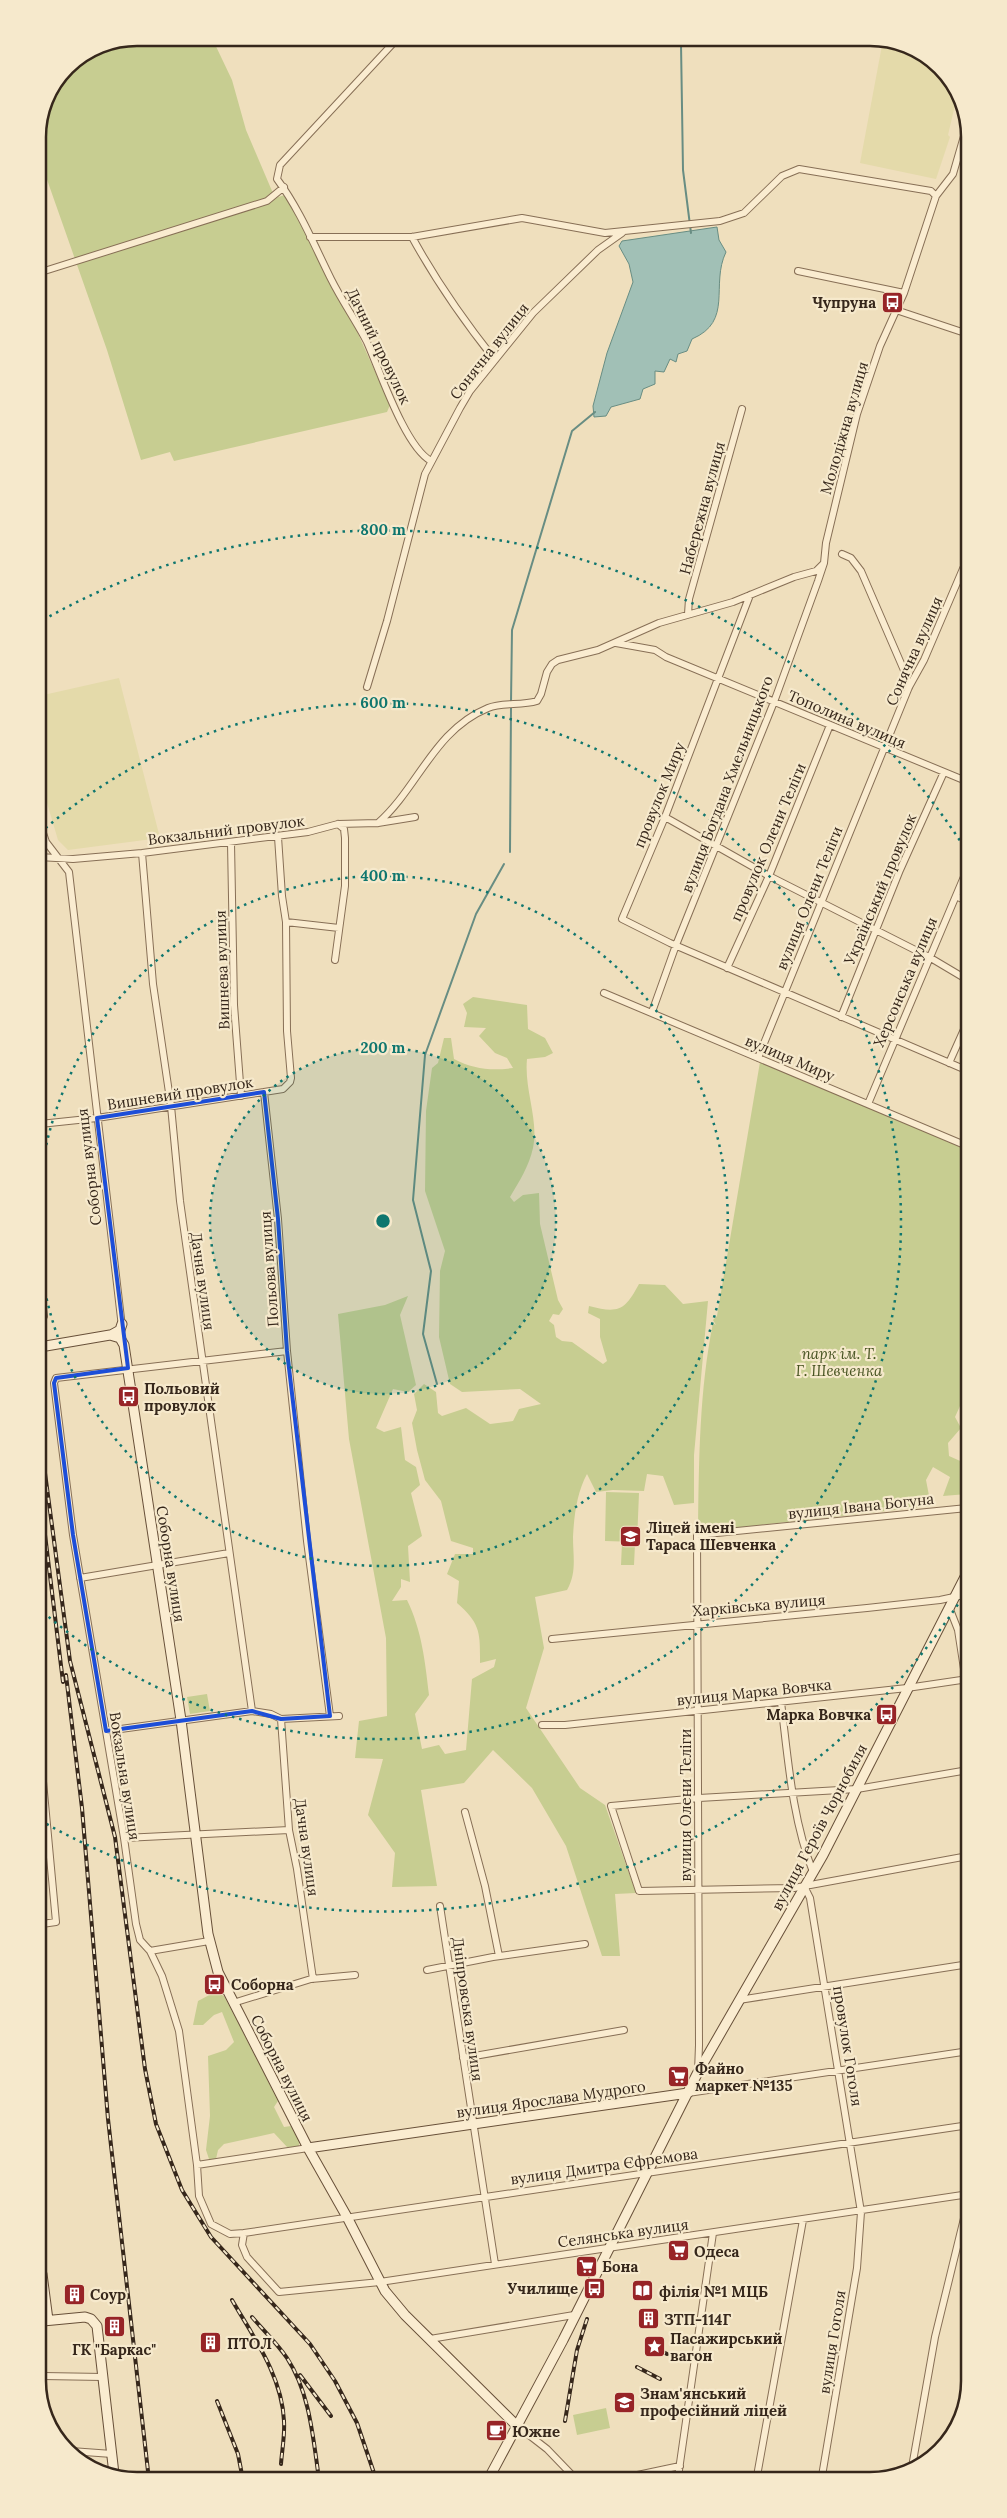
<svg xmlns="http://www.w3.org/2000/svg" width="1007" height="2518" viewBox="0 0 1007 2518" font-family="Lora,serif">
<style>
.farmland{fill:#e4daaa}
.green{fill:#c7cd91}
.water{fill:#a1c0b6;stroke:#688d83}
.lines{fill:none;stroke-linecap:round;stroke-linejoin:round}
.stream{stroke:#688d83;stroke-width:2}
.street-casing{stroke:#876f56;stroke-width:8}
.secondary-casing{stroke:#685039;stroke-width:11}
.street{stroke:#faecd0;stroke-width:6}
.secondary{stroke:#faecd0;stroke-width:9}
.rail-casing{stroke:#36271b;stroke-width:4}
.rail{stroke:#f6e9cc;stroke-width:2;stroke-dasharray:5.5;stroke-linecap:butt}
.marked{fill:none;stroke:#1d4ed8;stroke-width:4;stroke-linejoin:round}
.ring{fill:none;stroke:#0f766e;stroke-width:2.5;stroke-dasharray:2.5 5}
.labels{text-anchor:middle;dominant-baseline:central;stroke-width:4.5;stroke-linejoin:round;paint-order:stroke}
.poi-label{font-size:15px;font-weight:bold;fill:#36271b;stroke:#f6e9cc;text-anchor:start}
.street-label{font-size:15px;fill:#36271b;stroke:#f6e9cc}
.park-label{font-size:15px;font-style:italic;fill:#475321;stroke:#f6e9cc}
.rim{fill:none;stroke:#36271b;stroke-width:2.5}
.centre{fill:#0f766e;stroke:#f6e9cc;stroke-width:2.5}
.ring-label{font-size:15px;text-anchor:middle;font-weight:bold;fill:#0f766e;stroke:#f6e9cc;stroke-width:4.5;stroke-linejoin:round;paint-order:stroke}
</style>
<rect width="100%" height="100%" fill="#efdfbd"/>
<!-- farmland -->
<path class="farmland" d="M883,40L931,59L962,102L960,106L955,105L948,135L950,137L936,179L860,163Z
M119,678L160,838L68,850L58,840L39,776V696Z"/>
<!-- green -->
<path class="green" d="M138,38H212L232,80L246,130L275,198L285,195L355,327L390,405L387,412L174,461L170,452L141,460L107,350L38,154V131L45,99L67,67L100,45Z
M473,997L527,1005L528,1029L545,1038L553,1053L545,1057L527,1059C524,1090 539,1120 533,1148C529,1166 519,1182 510,1197L514,1202L523,1195L539,1193L540,1224L558,1300L563,1309L559,1315L553,1314L549,1321L554,1325L556,1337L562,1341L572,1342L603,1364L607,1361L600,1337V1319L588,1313L589,1306C619,1314 625,1310 639,1284L665,1285L683,1304L708,1301L694,1455V1503L674,1505L663,1476L647,1474L644,1491L613,1490L596,1492L587,1474C577,1492 574,1516 573,1537C573,1556 577,1573 567,1590L535,1597L544,1648L526,1708L580,1788L605,1805L636,1893L615,1894L620,1956H602L566,1846L532,1788L493,1750L464,1783L421,1790L437,1886L392,1887L395,1853L368,1815L383,1759L355,1758L359,1721L387,1716L386,1638L349,1439L338,1314L385,1305L408,1296L400,1315L416,1385L408,1392L393,1389L376,1428L384,1432L401,1427L405,1460L416,1467L420,1485L411,1493L422,1536L408,1546L410,1582L401,1579V1587L392,1601L407,1600C422,1631 425,1661 429,1695L415,1714L422,1749L439,1745L445,1754L466,1750L472,1679L494,1667L496,1659L480,1663C480,1633 481,1624 457,1603L459,1581L447,1574L455,1554H473V1548L451,1541L441,1501L425,1480L417,1450L412,1423L417,1410L414,1394L424,1384L436,1392L438,1413L442,1416L466,1408L490,1424L513,1421L519,1409L541,1404L520,1389L462,1392L450,1384L439,1337L440,1271L445,1251L425,1191L426,1111L432,1068L438,1063L444,1038H451L454,1059C473,1069 491,1071 513,1068L507,1058L495,1053L479,1036L486,1028L464,1027L467,1013L463,1004Z
M760,1062L967,1149V1408L960,1406L955,1417L961,1428L948,1443L949,1456L967,1464V1494L943,1496L950,1477L933,1467L926,1480L931,1506L698,1532C699,1462 699,1392 713,1323L716,1325L713,1320L717,1316Z
M606,1492L639,1493L637,1542L605,1541Z
M622,1543L635,1544L634,1565H621Z
M207,1694L210,1711L190,1714L187,1697Z
M215,1992L224,1996L231,2009L278,2101L274,2107L284,2127L291,2126L299,2140V2146L288,2148L274,2133L224,2144L218,2150L216,2159H209L206,2150L210,2116L208,2056L226,2050L234,2042L222,2012L214,2015L203,2025H193L198,2001Z
M606,2408L610,2428L577,2435L573,2415Z"/>
<!-- water -->
<path class="water" d="M717,227L719,240L726,252C710,285 734,321 692,339L687,351L678,354L676,362L670,359L664,372L655,371V384L643,389L640,399L611,407L606,416L594,417L593,406L607,353L633,282L629,264L619,246L622,241Z"/>
<g class="lines">
<!-- stream -->
<path class="stream" d="M686,38L681,44L683,170L691,233
M511,702L512,630L572,431L595,412
M510,852L511,707
M437,1384L423,1334L431,1271L413,1200L425,1055L476,914L504,864"/>
<defs>
<path id="street" d="M398,38L280,165L277,179C300,210 314,245 331,279C342,301 356,321 367,342C380,371 405,447 431,461
M310,237H412L522,218L605,233L720,221L744,213L782,176L799,169L931,191L936,196
M412,237C436,281 464,321 495,360
M798,271L904,293
M38,273L267,201L284,187
M896,310L965,333
M842,554L851,558L861,571L906,675L909,687
M750,595L665,817L622,919L670,943L966,1070
M688,614L689,599L742,409
M616,643L655,650L666,657L966,781
M367,687L387,621L425,474L460,408L470,391L533,313L598,250L622,233
M665,817L769,876L929,957L966,979
M39,821L46,842L69,872L122,1327
M378,823C418,788 434,730 488,708C502,702 521,706 537,701L541,694L547,672L552,664L558,660L598,650L659,623L733,602L794,577L816,571L823,564
M278,837L282,896L286,922L287,1031L291,1078L290,1082L283,1089L264,1092L278,1219L287,1351L307,1541L330,1716
M231,843L234,1005L241,1096
M142,853L153,984L171,1106L180,1201L252,1711
M39,857L73,859L142,853L308,832L338,824L378,823L415,817
M956,896L966,901
M286,922L339,928
M335,960L345,886V838L344,829L338,824
M727,968L769,876L830,725
M604,993L967,1146
M652,1012L676,945L774,702L818,581L824,563L826,543L857,414L880,346L904,293L936,196L953,174L964,136
M841,1017L900,870L944,772
M758,1058L909,687L924,660L965,564
M949,1063L966,1025
M868,1104L966,872
M40,1124L97,1118L264,1092
M40,1284L44,1316
M287,1351L56,1378L54,1383L73,1535L124,1838L136,1924L140,1940L150,1951L162,1976L179,2031L197,2165L199,2196L211,2224L230,2234L244,2233L242,2245L247,2257L279,2292L380,2282L969,2194
M80,1578L229,1553
M949,1607L958,1630L968,1695
M552,1639L867,1608L940,1600L968,1594
M781,1702C788,1758 792,1819 813,1872
M281,1719L289,1830L297,1869L313,1979
M542,1725H565L907,1688L968,1679
M106,1731L252,1711L271,1714L281,1719L339,1716
M41,1760L56,1922L42,1924
M968,1770L857,1789L699,1798L611,1806L639,1891L794,1888L968,1856
M465,1812L485,1886L499,1956
M124,1838L289,1830
M804,1886L810,1898L861,2212L857,2268L822,2476
M440,1906L495,2264
M150,1951L209,1941
M427,1970L493,1957L585,1944
M739,2000L969,1964
M233,2003L311,1979L355,1975
M463,2058L624,2030
M698,2072L699,2045L697,1535L967,1508
M688,2093L969,2051
M197,2165L308,2148
M244,2233L969,2125
M430,2339L574,2315
M43,2376L103,2377
M516,2425L547,2449L574,2477
M71,2451L112,2454
M912,2467L935,2337L969,2198
M757,2476L803,2220
M628,2477L680,2466
M678,2477L713,2233"/>
<path id="secondary" d="M111,1335L120,1330L122,1324
M40,1347L110,1335L120,1338L124,1345L181,1720L208,1934L218,1972L308,2148L347,2217L385,2291L405,2315L516,2425
M308,2148L688,2093
M42,2274L48,2320
M43,2321L85,2317L91,2319L97,2326L114,2474
M489,2478L563,2340L697,2074L823,1855L968,1571"/>
</defs>
<!-- street casing -->
<use href="#street" class="street-casing"/>
<!-- secondary casing -->
<use href="#secondary" class="secondary-casing"/>
<!-- street -->
<use href="#street" class="street"/>
<!-- secondary -->
<use href="#secondary" class="secondary"/>
<defs>
<path id="rail" d="M41,1443L70,1661L115,1837L145,2069L156,2124L182,2190L211,2237L310,2344L335,2381L357,2423L376,2479
M41,1502L63,1682
M66,1675L82,1808L108,2119L149,2480
M232,2300C254,2338 282,2376 284,2421C285,2435 282,2450 281,2464
M252,2317C263,2330 277,2343 287,2358C310,2393 313,2438 319,2479
M648,2344L667,2354
M637,2367L660,2379
M300,2375L331,2416
M217,2401L238,2454L243,2480
M565,2421L577,2350L587,2319"/>
</defs>
<!-- rail casing -->
<use href="#rail" class="rail-casing"/>
<!-- rail -->
<use href="#rail" class="rail"/>
</g>
<!-- marked area -->
<path class="marked" d="M264,1092L278,1219L287,1351L330,1716L281,1719L252,1711L106,1731L73,1535L54,1383L56,1378L128,1368L97,1118Z"/>
<!-- distance rings -->
<circle cx="383" cy="1221" r="173" fill="#0f766e" fill-opacity=".12"/>
<g class="ring">
<circle cx="383" cy="1221" r="173"/>
<path d="M40 1182A345 345 0 1 1 40 1260"/>
<path d="M40 833A518 518 0 1 1 43 1612"/>
<path d="M966 1592A691 691 0 0 1 43 1822M43 620A691 691 0 0 1 966 850"/>
</g>
<!-- icons -->
<defs>
<symbol id="bus-square" viewBox="-11 -11 22 22"><rect x="-9" y="-9" width="18" height="18" rx="4" fill="#972427" stroke="#f6e9cc"/><path d="M-5-6H5V4H4V6H2V4H-2V6H-4V4H-5ZM-3.5-4V0h7V-4ZM-3.5 1.2v1.5H-2V1.2ZM2 1.2v1.5H3.5V1.2Z" fill="#fff"/></symbol>
<symbol id="school-square" viewBox="-11 -11 22 22"><rect x="-9" y="-9" width="18" height="18" rx="4" fill="#972427" stroke="#f6e9cc"/><path d="M0-5L7-2L0 1L-7-2ZM-4 1L0 2.5L4 1V4Q0 6-4 4Z" fill="#fff"/></symbol>
<symbol id="supermarket-square" viewBox="-11 -11 22 22"><rect x="-9" y="-9" width="18" height="18" rx="4" fill="#972427" stroke="#f6e9cc"/><path d="M-6-5.5h2.5l.6 2H6L4.5 2H-2.5L-4.4-4H-6ZM-1.5 3.2a1.3 1.3 0 1 0 .1 0ZM3 3.2a1.3 1.3 0 1 0 .1 0Z" fill="#fff"/></symbol>
<symbol id="library-square" viewBox="-11 -11 22 22"><rect x="-9" y="-9" width="18" height="18" rx="4" fill="#972427" stroke="#f6e9cc"/><path d="M-6-4Q-3-5.5-.7-3.5V5Q-3 3-6 4ZM6-4Q3-5.5 .7-3.5V5Q3 3 6 4Z" fill="#fff"/></symbol>
<symbol id="building-square" viewBox="-11 -11 22 22"><rect x="-9" y="-9" width="18" height="18" rx="4" fill="#972427" stroke="#f6e9cc"/><path d="M-4-6H4V6H1V3H-1V6H-4ZM-2.5-4.3h1.7v1.8h-1.7ZM.8-4.3h1.7v1.8H.8ZM-2.5-1h1.7V.8h-1.7ZM.8-1h1.7V.8H.8Z" fill="#fff"/></symbol>
<symbol id="sight-square" viewBox="-11 -11 22 22"><rect x="-9" y="-9" width="18" height="18" rx="4" fill="#972427" stroke="#f6e9cc"/><path d="M0-6L1.8-2.2L6-1.7L2.9 1.2L3.7 5.4L0 3.3L-3.7 5.4L-2.9 1.2L-6-1.7L-1.8-2.2Z" fill="#fff"/></symbol>
<symbol id="university-square" viewBox="-11 -11 22 22"><rect x="-9" y="-9" width="18" height="18" rx="4" fill="#972427" stroke="#f6e9cc"/><path d="M0-5L7-2L0 1L-7-2ZM-4 1L0 2.5L4 1V4Q0 6-4 4Z" fill="#fff"/></symbol>
<symbol id="cafe-square" viewBox="-11 -11 22 22"><rect x="-9" y="-9" width="18" height="18" rx="4" fill="#972427" stroke="#f6e9cc"/><path d="M-5.5-4.5H6V0H3Q3 3.5 0 3.5H-2.5Q-5.5 3.5-5.5 0ZM3-3.2v2h1.7v-2ZM-6 4.5H4V6H-6Z" fill="#fff"/></symbol>
</defs>
<g fill-rule="evenodd">
<use href="#bus-square" x="880" y="290" width="25" height="25"/>
<use href="#bus-square" x="116" y="1384" width="25" height="25"/>
<use href="#school-square" x="618" y="1524" width="25" height="25"/>
<use href="#bus-square" x="874" y="1702" width="25" height="25"/>
<use href="#bus-square" x="202" y="1972" width="25" height="25"/>
<use href="#supermarket-square" x="666" y="2064" width="25" height="25"/>
<use href="#supermarket-square" x="666" y="2238" width="25" height="25"/>
<use href="#supermarket-square" x="574" y="2254" width="25" height="25"/>
<use href="#bus-square" x="582" y="2276" width="25" height="25"/>
<use href="#library-square" x="630" y="2278" width="25" height="25"/>
<use href="#building-square" x="62" y="2282" width="25" height="25"/>
<use href="#building-square" x="636" y="2306" width="25" height="25"/>
<use href="#building-square" x="102" y="2314" width="25" height="25"/>
<use href="#building-square" x="198" y="2330" width="25" height="25"/>
<use href="#sight-square" x="642" y="2334" width="25" height="25"/>
<use href="#university-square" x="612" y="2390" width="25" height="25"/>
<use href="#cafe-square" x="484" y="2418" width="25" height="25"/>
</g>
<g class="labels">
<!-- poi labels -->
<g class="poi-label">
<text x="876" y="302" text-anchor="end">Чупруна</text>
<text x="144" y="1388">Польовий<tspan x="144" dy="17">провулок</tspan></text>
<text x="646" y="1527">Ліцей імені<tspan x="646" dy="17">Тараса Шевченка</tspan></text>
<text x="871" y="1714" text-anchor="end">Марка Вовчка</text>
<text x="231" y="1984">Соборна</text>
<text x="695" y="2068">Файно<tspan x="695" dy="17">маркет №135</tspan></text>
<text x="694" y="2251">Одеса</text>
<text x="602" y="2266">Бона</text>
<text x="578" y="2288" text-anchor="end">Училище</text>
<text x="659" y="2291">філія №1 МЦБ</text>
<text x="90" y="2294">Соур</text>
<text x="664" y="2319">ЗТП-114Г</text>
<text x="670" y="2338">Пасажирський<tspan x="670" dy="17">вагон</tspan></text>
<text x="227" y="2343">ПТОЛ</text>
<text x="114" y="2349" text-anchor="middle">ГК "Баркас"</text>
<text x="640" y="2393">Знам'янський<tspan x="640" dy="17">професійний ліцей</tspan></text>
<text x="512" y="2431">Южне</text>
</g>
<!-- street labels -->
<g class="street-label">
<text transform="translate(379 346) rotate(64)">Дачний провулок</text>
<text transform="translate(489 351) rotate(-52)">Сонячна вулиця</text>
<text transform="translate(844 428) rotate(-74)">Молодіжна вулиця</text>
<text transform="translate(702 508) rotate(-75)">Набережна вулиця</text>
<text transform="translate(914 651) rotate(-66)">Сонячна вулиця</text>
<text transform="translate(847 719) rotate(23)">Тополина вулиця</text>
<text transform="translate(727 784) rotate(-69)">вулиця Богдана Хмельницького</text>
<text transform="translate(659 795) rotate(-68)">провулок Миру</text>
<text transform="translate(226 830) rotate(-7)">Вокзальний провулок</text>
<text transform="translate(768 842) rotate(-67)">провулок Олени Теліги</text>
<text transform="translate(880 889) rotate(-67)">Український провулок</text>
<text transform="translate(809 898) rotate(-68)">вулиця Олени Теліги</text>
<text transform="translate(222 970) rotate(-92)">Вишнева вулиця</text>
<text transform="translate(905 982) rotate(-67)">Херсонська вулиця</text>
<text transform="translate(790 1058) rotate(23)">вулиця Миру</text>
<text transform="translate(180 1093) rotate(-9)">Вишневий провулок</text>
<text transform="translate(89 1167) rotate(-97)">Соборна вулиця</text>
<text transform="translate(269 1269) rotate(-94)">Польова вулиця</text>
<text transform="translate(203 1281) rotate(82)">Дачна вулиця</text>
<text transform="translate(861 1506) rotate(-6)">вулиця Івана Богуна</text>
<text transform="translate(171 1564) rotate(81)">Соборна вулиця</text>
<text transform="translate(759 1605) rotate(-5)">Харківська вулиця</text>
<text transform="translate(754 1692) rotate(-6)">вулиця Марка Вовчка</text>
<text transform="translate(125 1776) rotate(81)">Вокзальна вулиця</text>
<text transform="translate(685 1805) rotate(-90)">вулиця Олени Теліги</text>
<text transform="translate(819 1827) rotate(-62)">вулиця Героїв Чорнобиля</text>
<text transform="translate(307 1847) rotate(82)">Дачна вулиця</text>
<text transform="translate(468 2009) rotate(82)">Дніпровська вулиця</text>
<text transform="translate(848 2046) rotate(81)">провулок Гоголя</text>
<text transform="translate(282 2068) rotate(63)">Соборна вулиця</text>
<text transform="translate(551 2099) rotate(-8)">вулиця Ярослава Мудрого</text>
<text transform="translate(604 2166) rotate(-8)">вулиця Дмитра Єфремова</text>
<text transform="translate(623 2233) rotate(-8)">Селянська вулиця</text>
<text transform="translate(832 2342) rotate(-81)">вулиця Гоголя</text>
</g>
<!-- park labels -->
<g class="park-label">
<text x="839" y="1353">парк ім. Т.<tspan x="839" dy="17">Г. Шевченка</tspan></text>
</g>
</g>
<!-- crop -->
<path d="M0 0H1007V2518H0ZM137 46H870A91 91 0 0 1 961 137V2381A91 91 0 0 1 870 2472H137A91 91 0 0 1 46 2381V137A91 91 0 0 1 137 46Z" fill="#f6e9cc" fill-rule="evenodd"/>
<path class="rim" d="M137 46H870A91 91 0 0 1 961 137V2381A91 91 0 0 1 870 2472H137A91 91 0 0 1 46 2381V137A91 91 0 0 1 137 46Z"/>
<circle cx="383" cy="1221" r="8" class="centre"/>
<g class="ring-label">
<text x="383" y="535">800 m</text>
<text x="383" y="708">600 m</text>
<text x="383" y="881">400 m</text>
<text x="383" y="1053">200 m</text>
</g>
</svg>
